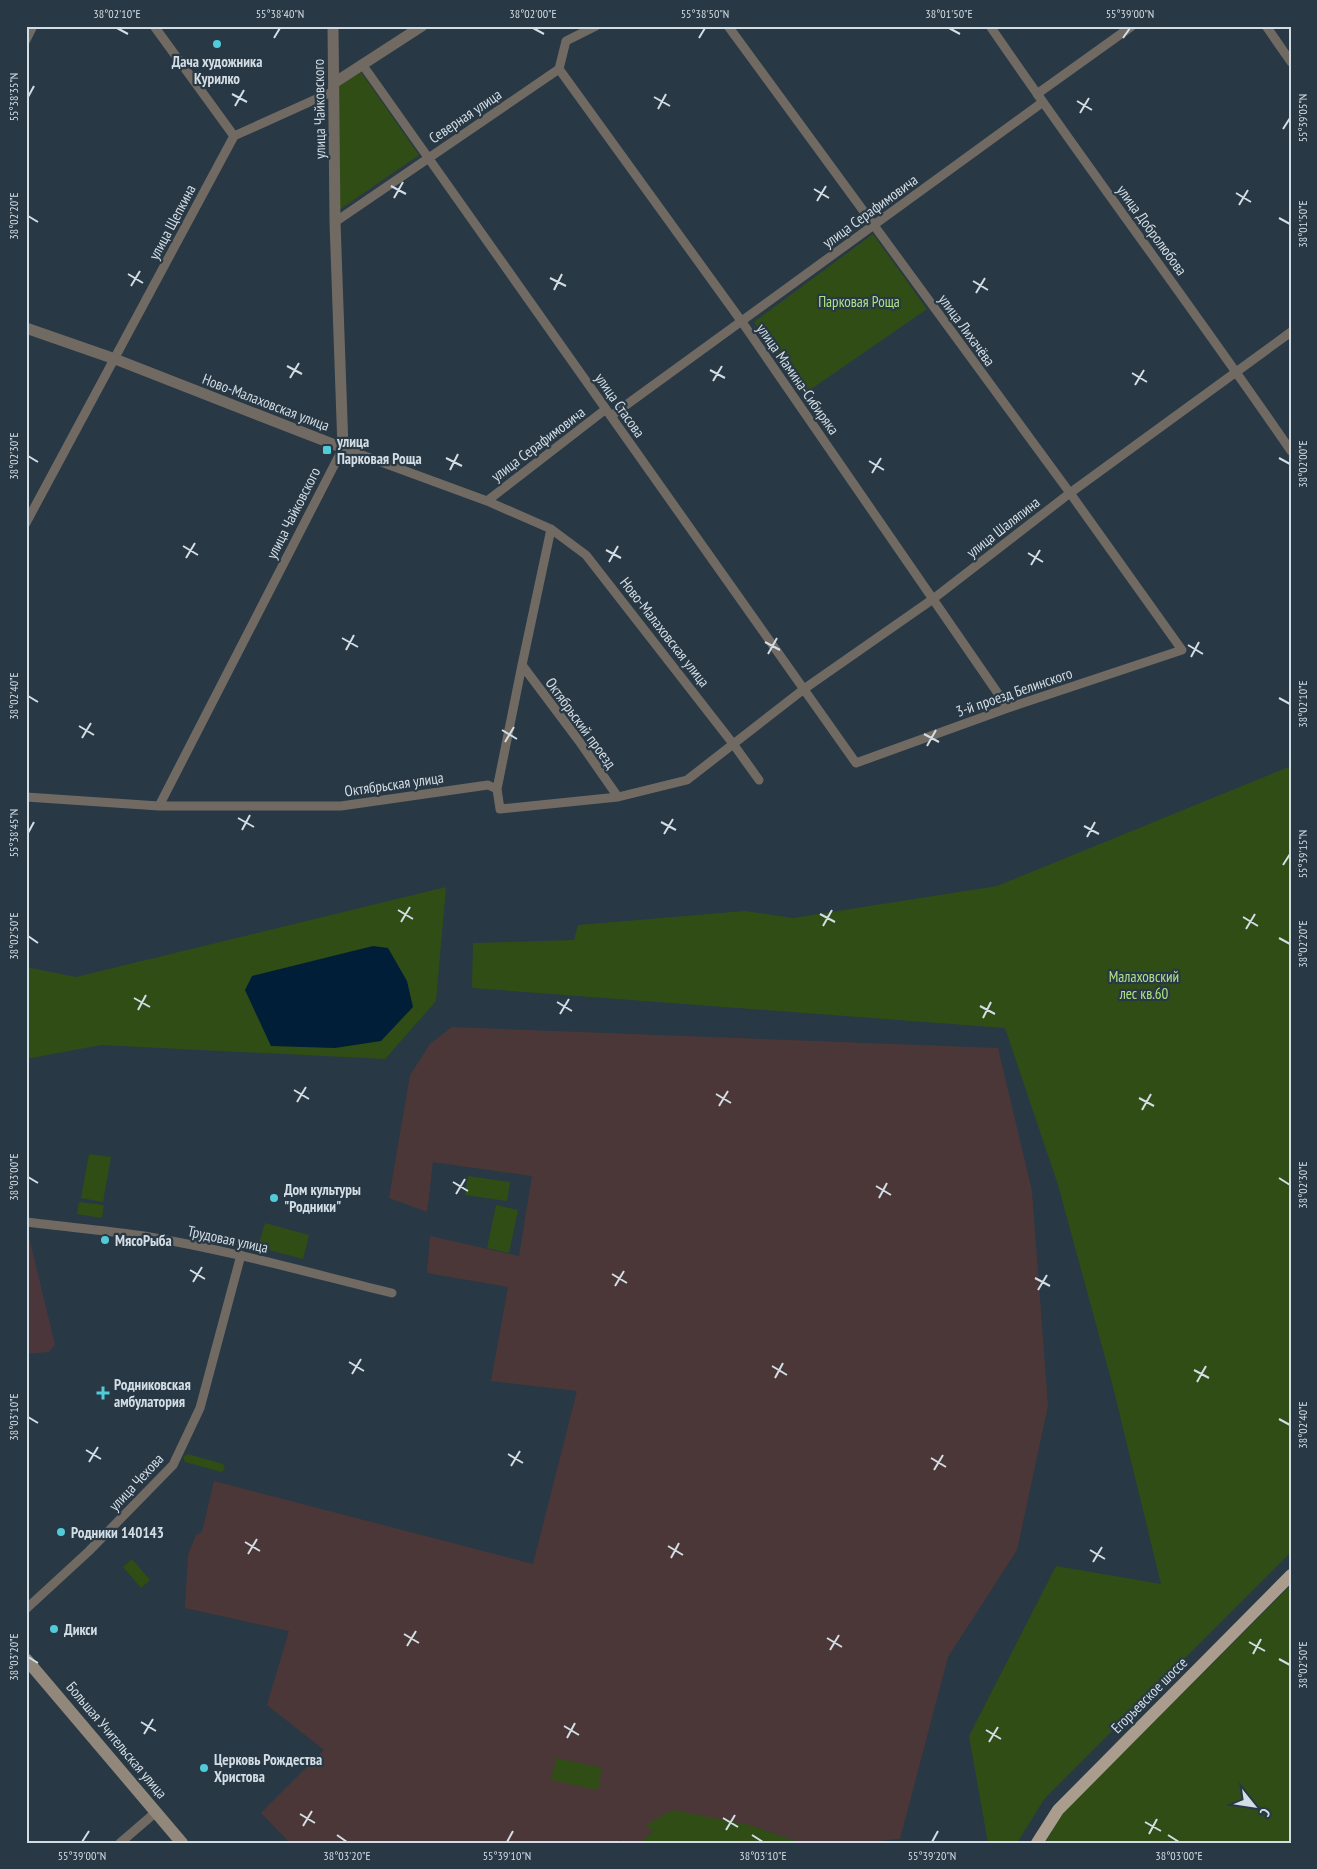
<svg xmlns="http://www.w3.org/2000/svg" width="1317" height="1869" viewBox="0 0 1317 1869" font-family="'PT Sans Narrow',sans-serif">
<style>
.industrial{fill:#4c3738}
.education{fill:#4b373b}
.green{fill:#314d16}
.water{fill:#001e37}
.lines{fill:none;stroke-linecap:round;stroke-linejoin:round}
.minor{stroke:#716a63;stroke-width:9}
.tertiary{stroke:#716a63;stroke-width:11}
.secondary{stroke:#91877b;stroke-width:12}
.primary{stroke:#aa9d8e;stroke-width:12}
.ticks{fill:none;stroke:#d3dde5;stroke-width:2}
.poi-dot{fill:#52cbd8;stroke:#283844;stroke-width:2}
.labels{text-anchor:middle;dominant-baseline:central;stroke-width:4.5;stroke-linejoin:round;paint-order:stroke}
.poi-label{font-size:15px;font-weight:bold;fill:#d3dde5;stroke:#283844;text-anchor:start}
.street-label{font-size:15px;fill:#d3dde5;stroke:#283844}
.park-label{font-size:15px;fill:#aee284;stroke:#283844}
.neatline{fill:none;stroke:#d3dde5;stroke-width:2}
.ticks-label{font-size:12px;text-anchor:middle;fill:#d3dde5}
</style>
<rect width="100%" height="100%" fill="#283844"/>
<!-- industrial -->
<path class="industrial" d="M452,1027L998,1048L1032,1191L1048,1406L1017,1550L948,1657L900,1839L856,1843H801L750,1825L647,1824L653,1831L640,1843H622L620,1840L615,1843H290L261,1813L324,1750L267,1705L289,1631L185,1608L188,1555L196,1535L202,1532L214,1481L533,1564L577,1391L491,1381L508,1287L427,1273L430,1236L519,1256L532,1176L433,1162L427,1212L389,1198L410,1075L430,1044Z"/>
<!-- education -->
<path class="education" d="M26,1233H28L55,1345L49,1352L26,1354Z"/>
<!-- green -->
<path class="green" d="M361,72L419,155L339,210V86Z
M873,234L927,309L804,394L754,322Z
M1291,766V1552L1045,1798L1017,1843H988L969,1736L1056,1566L1161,1584L1112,1383L1058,1185L1005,1028L472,988L473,943L574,940L578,925L745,911L793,918L997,886Z
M446,887L436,1001L385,1059L101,1045L26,1059V967L76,977Z
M89,1154L111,1157L103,1202L81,1198Z
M468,1176L510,1182L507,1201L465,1195Z
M79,1202L104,1205L102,1218L77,1214Z
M496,1205L518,1210L509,1253L487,1248Z
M265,1223L309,1235L303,1259L258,1247Z
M188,1454L223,1464L225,1469L221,1472L185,1462L183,1457Z
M132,1559L150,1580L141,1588L123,1567Z
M1291,1585V1843H1045L1061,1815Z
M556,1758L602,1768L598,1790L551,1780Z
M672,1810L750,1825L801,1843H640L653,1831L646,1825Z"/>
<!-- water -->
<path class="water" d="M373,946L388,948L407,981L413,1007L381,1041L335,1048L271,1046L245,990L252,976Z"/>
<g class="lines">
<!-- minor -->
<path class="minor" d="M154,26L234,136
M990,26C1088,169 1193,308 1291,451
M1266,26L1291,62
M26,40L33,26
M362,64L856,763L1008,708L1182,650L1070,493L728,26
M559,69L742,322L1008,708
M335,222L559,69L566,41L596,26
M611,416L1043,102L1037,94L1132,26
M487,501L606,409
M26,523L234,136L334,91
M522,665L579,741L618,797
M497,789L522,665L551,529
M26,797L159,806H341L488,785L497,789L500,809L618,797L687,780L804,689L933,599L1070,493L1291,332
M159,806L343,448L487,501L551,529L586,555L734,745L759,780
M26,1222C65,1227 105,1230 144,1236C228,1250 310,1273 392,1293
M26,1609L89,1551L173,1465L200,1408L241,1255
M120,1843L156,1812"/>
<!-- tertiary -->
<path class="tertiary" d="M334,83L422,26
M26,328L115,359L343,448L335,222L333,26"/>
<!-- secondary -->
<path class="secondary" d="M26,1659L182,1843"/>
<!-- primary -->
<path class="primary" d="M1037,1843L1058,1810L1291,1575"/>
</g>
<!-- ticks -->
<path class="ticks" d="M117,28L128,34M533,28L544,34M949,28L960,34M274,38L280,28M699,38L705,28M1123,38L1130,28M232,94L247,102M28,97L34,86M654,97L670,106M1077,101L1092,110M235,106L244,90M658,109L666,94M1080,113L1089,98M1283,129L1290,118M391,186L406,194M814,189L829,198M1236,193L1251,202M394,198L403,182M817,201L826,186M1239,205L1248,190M28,216L38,222M1279,218L1290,224M128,274L143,283M550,278L566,286M973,281L988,290M131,286L140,271M554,290L562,274M976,293L985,278M287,366L302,374M710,370L725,378M1132,373L1147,382M290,378L299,363M713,381L722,366M1135,385L1144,370M28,456L38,462M446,458L462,466M1279,458L1290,464M869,461L884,470M450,470L458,454M872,473L881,458M183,546L198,555M606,550L621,558M1028,553L1043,562M186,558L195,543M609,562L618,546M1031,565L1040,550M342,638L358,647M765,642L780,650M1188,645L1203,654M346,650L354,635M768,654L777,638M1191,657L1199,642M28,696L38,702M1279,698L1290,704M79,726L94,735M502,730L517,739M924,734L939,742M82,738L91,723M505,742L514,727M927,746L936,730M238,818L254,827M661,822L676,830M1084,826L1099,834M242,830L250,815M28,833L34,822M664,834L673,819M1087,837L1095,822M1283,865L1290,854M398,910L413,919M820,914L835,922M1243,917L1258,926M401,922L410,907M823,926L832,910M1246,929L1255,914M28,936L38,943M1279,938L1290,944M134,998L150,1007M557,1002L572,1011M980,1006L995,1014M138,1010L146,995M560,1014L569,999M983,1018L991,1002M294,1090L309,1099M716,1094L731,1103M1139,1098L1154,1106M297,1102L306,1087M719,1106L728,1091M1142,1110L1151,1094M28,1177L38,1183M1279,1178L1290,1185M453,1182L468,1191M876,1186L891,1195M456,1194L465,1179M879,1198L887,1183M190,1270L205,1279M612,1274L627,1283M1035,1278L1050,1286M193,1282L202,1267M615,1286L624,1271M1038,1290L1047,1275M349,1362L364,1371M772,1366L787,1375M1194,1370L1209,1378M352,1374L361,1359M775,1378L783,1363M1197,1382L1206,1366M28,1417L38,1423M1279,1419L1290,1425M86,1450L101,1459M508,1454L523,1463M931,1458L946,1467M89,1462L98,1447M511,1466L520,1451M934,1470L943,1455M245,1542L260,1551M668,1546L683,1555M1090,1550L1105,1559M248,1554L257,1539M671,1558L679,1543M1093,1562L1102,1547M404,1634L419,1643M827,1638L842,1647M1249,1642L1265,1651M407,1646L416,1631M830,1650L839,1635M1253,1654L1261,1639M28,1657L38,1663M1279,1659L1290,1665M141,1722L156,1731M564,1726L579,1735M986,1730L1001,1739M144,1734L153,1719M567,1738L575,1723M989,1742L998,1727M300,1814L315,1823M723,1818L738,1827M1145,1822L1161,1831M303,1826L312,1811M726,1830L735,1815M1149,1834L1157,1819M337,1835L347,1842M752,1835L763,1842M1168,1835L1179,1842M82,1842L89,1831M507,1842L513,1831M932,1842L938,1831"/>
<!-- markers -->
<g class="poi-dot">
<circle cx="217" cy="44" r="5"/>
<rect x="322" y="445" width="10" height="10" rx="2.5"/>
<circle cx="274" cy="1198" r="5"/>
<circle cx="105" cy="1240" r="5"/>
<path d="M100.5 1385.5h5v5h5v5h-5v5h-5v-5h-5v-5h5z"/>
<circle cx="61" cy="1532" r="5"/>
<circle cx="54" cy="1629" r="5"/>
<circle cx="204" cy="1768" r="5"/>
</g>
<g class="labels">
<!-- poi labels -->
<g class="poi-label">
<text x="217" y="61" text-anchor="middle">Дача художника<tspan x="217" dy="17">Курилко</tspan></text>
<text x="337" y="441">улица<tspan x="337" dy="17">Парковая Роща</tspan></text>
<text x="284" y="1189">Дом культуры<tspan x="284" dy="17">"Родники"</tspan></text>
<text x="115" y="1240">МясоРыба</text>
<text x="114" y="1384">Родниковская<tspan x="114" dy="17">амбулатория</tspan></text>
<text x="71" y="1532">Родники 140143</text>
<text x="64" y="1629">Дикси</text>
<text x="214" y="1759">Церковь Рождества<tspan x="214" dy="17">Христова</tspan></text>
</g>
<!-- street labels -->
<g class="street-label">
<text transform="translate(319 109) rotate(-91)">улица Чайковского</text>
<text transform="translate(465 116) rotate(-34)">Северная улица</text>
<text transform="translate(870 211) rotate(-36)">улица Серафимовича</text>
<text transform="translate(172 222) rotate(-62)">улица Щепкина</text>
<text transform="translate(1152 230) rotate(54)">улица Добролюбова</text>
<text transform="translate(967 330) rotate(54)">улица Лихачёва</text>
<text transform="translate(798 379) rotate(55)">улица Мамина-Сибиряка</text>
<text transform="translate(266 402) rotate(21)">Ново-Малаховская улица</text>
<text transform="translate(620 405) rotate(55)">улица Стасова</text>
<text transform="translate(538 444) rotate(-37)">улица Серафимовича</text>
<text transform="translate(293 513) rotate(-63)">улица Чайковского</text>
<text transform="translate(1003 527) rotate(-38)">улица Шаляпина</text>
<text transform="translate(665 632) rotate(52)">Ново-Малаховская улица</text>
<text transform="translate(1014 692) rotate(-19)">3-й проезд Белинского</text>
<text transform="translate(581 723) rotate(54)">Октябрьский проезд</text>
<text transform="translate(394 784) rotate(-8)">Октябрьская улица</text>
<text transform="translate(228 1239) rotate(12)">Трудовая улица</text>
<text transform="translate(136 1482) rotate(-47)">улица Чехова</text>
<text transform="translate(1149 1695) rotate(-45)">Егорьевское шоссе</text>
<text transform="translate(117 1740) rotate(50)">Большая Учительская улица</text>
</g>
<!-- park labels -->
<g class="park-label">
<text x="859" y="301">Парковая Роща</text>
<text x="1144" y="976">Малаховский<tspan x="1144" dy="17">лес кв.60</tspan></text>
</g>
</g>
<!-- border -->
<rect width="1317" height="1869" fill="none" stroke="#283844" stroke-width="55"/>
<!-- north arrow -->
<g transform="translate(1254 1806) rotate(120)" stroke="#283844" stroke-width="4" paint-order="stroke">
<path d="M0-4L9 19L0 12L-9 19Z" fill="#d3dde5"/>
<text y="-8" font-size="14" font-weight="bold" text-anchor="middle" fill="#d3dde5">С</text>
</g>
<rect x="28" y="28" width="1262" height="1814" class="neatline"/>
<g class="ticks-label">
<text x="117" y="18">38°02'10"E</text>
<text x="280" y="18">55°38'40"N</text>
<text x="533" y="18">38°02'00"E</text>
<text x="705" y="18">55°38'50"N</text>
<text x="949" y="18">38°01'50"E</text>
<text x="1130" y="18">55°39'00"N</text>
<text transform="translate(14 97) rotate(-90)" y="4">55°38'35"N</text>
<text transform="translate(1303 118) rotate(-90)" y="4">55°39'05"N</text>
<text transform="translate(14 216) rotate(-90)" y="4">38°02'20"E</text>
<text transform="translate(1303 224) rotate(-90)" y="4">38°01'50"E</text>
<text transform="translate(14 456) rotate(-90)" y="4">38°02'30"E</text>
<text transform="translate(1303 464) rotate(-90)" y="4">38°02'00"E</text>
<text transform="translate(14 696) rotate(-90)" y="4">38°02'40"E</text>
<text transform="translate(1303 704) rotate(-90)" y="4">38°02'10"E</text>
<text transform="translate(14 833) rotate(-90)" y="4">55°38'45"N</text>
<text transform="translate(1303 854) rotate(-90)" y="4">55°39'15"N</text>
<text transform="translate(14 936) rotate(-90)" y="4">38°02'50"E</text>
<text transform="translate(1303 944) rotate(-90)" y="4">38°02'20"E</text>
<text transform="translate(14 1177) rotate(-90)" y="4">38°03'00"E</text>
<text transform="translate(1303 1185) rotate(-90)" y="4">38°02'30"E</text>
<text transform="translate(14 1417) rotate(-90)" y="4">38°03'10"E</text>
<text transform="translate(1303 1425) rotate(-90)" y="4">38°02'40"E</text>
<text transform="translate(14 1657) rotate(-90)" y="4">38°03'20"E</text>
<text transform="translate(1303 1665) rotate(-90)" y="4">38°02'50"E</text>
<text x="82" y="1860">55°39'00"N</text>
<text x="347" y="1860">38°03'20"E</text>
<text x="507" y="1860">55°39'10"N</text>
<text x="763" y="1860">38°03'10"E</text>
<text x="932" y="1860">55°39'20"N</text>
<text x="1179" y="1860">38°03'00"E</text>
</g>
</svg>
